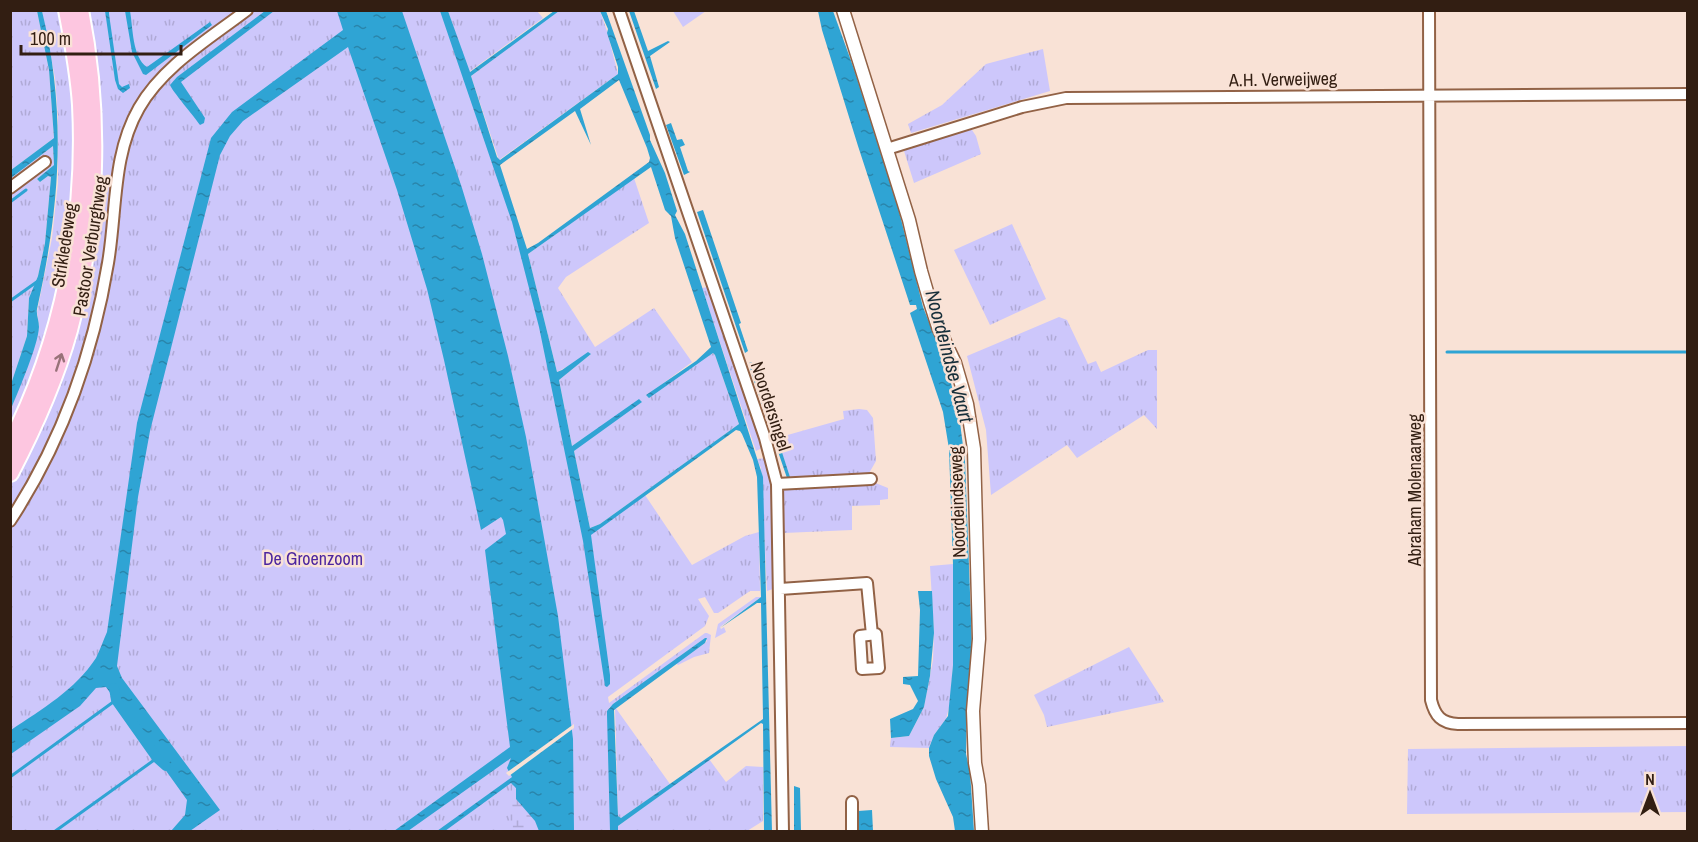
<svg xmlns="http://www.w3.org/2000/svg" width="1698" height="842" viewBox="0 0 1698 842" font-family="'Archivo Narrow',sans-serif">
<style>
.grass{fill:url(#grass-tufts)}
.wetland{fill:url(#wetland-marsh)}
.water{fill:url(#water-ripples);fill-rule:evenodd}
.pier{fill:#f9e2d6}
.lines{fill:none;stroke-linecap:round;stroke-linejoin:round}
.stream{stroke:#2fa4d4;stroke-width:3}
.canal{stroke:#2fa4d4;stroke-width:10}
.minor-casing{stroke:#926246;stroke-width:14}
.tertiary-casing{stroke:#926246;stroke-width:15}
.primary-casing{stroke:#fff;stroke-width:20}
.minor{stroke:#fff;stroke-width:10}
.tertiary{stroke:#fff;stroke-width:12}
.primary{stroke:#fdc6e0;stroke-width:16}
.oneway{stroke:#987279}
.labels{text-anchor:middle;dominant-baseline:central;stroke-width:5;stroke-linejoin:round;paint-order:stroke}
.street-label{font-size:18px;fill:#321e12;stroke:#f9e2d6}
.park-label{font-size:18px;fill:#4c259f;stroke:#f9e2d6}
.water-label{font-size:20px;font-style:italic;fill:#172f3a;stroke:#f9e2d6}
</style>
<defs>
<pattern id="grass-tufts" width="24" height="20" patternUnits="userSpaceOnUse" patternTransform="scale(1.5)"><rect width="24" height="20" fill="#cdc7fb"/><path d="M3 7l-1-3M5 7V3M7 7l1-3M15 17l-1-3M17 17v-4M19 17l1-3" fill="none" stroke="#b0aad6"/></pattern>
<pattern id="wetland-marsh" width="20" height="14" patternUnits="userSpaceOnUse" patternTransform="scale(1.5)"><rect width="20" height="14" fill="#cdc7fb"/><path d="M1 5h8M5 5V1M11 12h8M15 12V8" fill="none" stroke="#b0aad6"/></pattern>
<pattern id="water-ripples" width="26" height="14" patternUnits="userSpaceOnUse" patternTransform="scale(1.5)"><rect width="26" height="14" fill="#2fa4d4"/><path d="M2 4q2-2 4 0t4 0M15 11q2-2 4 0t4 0" fill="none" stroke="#2985ab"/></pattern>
</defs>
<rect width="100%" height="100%" fill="#f9e2d6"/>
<!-- grass -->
<path class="grass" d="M559,10L600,11L607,31L618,74L499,160L471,76Z
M11,11H37L49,70L54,138L11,170Z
M42,11H65L69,31L78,169L56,317L11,438V409L36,340L39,326L37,312L52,238L58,183V117L55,78Z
M84,11H443L508,198L557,388L610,684L590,535L594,532L645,495L692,565L745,536L759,532L760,591H750L718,613H714L705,597L698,599L709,616L705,626L608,697L609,703L705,633H707L711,635L709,653L694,657L678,665L676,663L705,643L707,641L705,638L609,708L613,831H11V528L20,513L92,351L108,227C94,328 63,423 11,511V478L71,332Z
M448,11H537L543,18L469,72Z
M673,11H706L683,27Z
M1043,49L1050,91L911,133L908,124L942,105L986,64Z
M970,127L976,136L981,154L914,183L904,151L917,144Z
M53,146L54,165L37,179L40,182L48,176L51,177L45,243L38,276L29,299L27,336L11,384V178Z
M634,178L649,223L566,277L558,288L595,347L654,308L692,362L646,396L713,353L715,355L739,424L600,524L590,528L574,451L599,428L572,446L559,380L591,354L557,372L528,254Z
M1012,224L1046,299L990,325L954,250Z
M708,287L764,447L756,451L702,288Z
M1059,317L1067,320L1088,364L1096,361L1101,372L1148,350H1157V429L1144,415L1077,458L1067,445L991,495L986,430L967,356Z
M859,409L867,410L873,418L876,461L868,475L787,479L790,477L777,438L844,419L843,411Z
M767,458L772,477L776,554L773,557V578L776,582L773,589L767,591L761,468L757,459Z
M873,482L888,488V499L880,500V505L852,506V530L784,533C783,519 778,501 784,487Z
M953,564V665L950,704L946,719L934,735L929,748L890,747L891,738L909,736L924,707L933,660L934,633L930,566Z
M756,597H761L720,627L721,629L724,627L726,632L715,638L718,624Z
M1129,647L1164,702L1047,727L1044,715L1034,695Z
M615,707L670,784L621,818L618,816Z
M1687,746V812L1407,814L1408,749Z
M709,759L726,782L746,766L763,767V821L747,831L618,832V826Z"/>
<!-- wetland -->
<path class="wetland" d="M512,784L516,788C514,808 538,813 539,831H513Z"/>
<!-- water -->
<path class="water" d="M37,11H42C67,114 60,206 37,309C36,315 39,320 39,327C38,346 19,389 11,409V384L27,336L29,298L38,276L45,243L51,177L48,176L40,182L37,179L54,165L53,146L11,178V170L54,138L49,70Z
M105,11H109V14L119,84L122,87L129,84L130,88L123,93L118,89L115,80Z
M125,11H130C133,27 132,57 147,67L210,22L212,25L146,75L143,74L132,52Z
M265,11H274L181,82L205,118L204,123L200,125C194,116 172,91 170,85L177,77Z
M337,11H402L462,188L482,254L508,356L526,437L558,616L573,739L574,831H539L535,821L516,799V788L511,783L445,831H437L512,777L507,768L511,758L408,831H394L510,747L485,550L506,534L503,520L501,517L481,530L444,360L427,289L397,190L348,47L243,121L230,136L220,155L150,431L138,497L117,666L122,678L220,810L190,831H171L185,815L187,800L106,687L96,688L80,706L11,754V730C42,709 75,690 96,658C100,650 103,641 107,632L137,423L211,138L232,112L343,30Z
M440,11H448L470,72L554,11H559L471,76L497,157L500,160L618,74V67L607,33L608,29L600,11H606L650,135V140L665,173L677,211L675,215L685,234L763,477L772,831H764L763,724L761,723L618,826V831H610L607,715V711L613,704L705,638H707L705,643L614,710L618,816L621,818L763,719L761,603H757L720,628L761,597L757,477L753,460L742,434L740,431L736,430L591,535L610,675V684L607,687L605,686L583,541L539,327L512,222ZM619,80L647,148L650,158L649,162L538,243L527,249L500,165L575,111L591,145L580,109ZM651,167L665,210L671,216L675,238L711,347L696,361L646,395L649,398L713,353L715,355L739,424L600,524L590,528L574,451L642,402L639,399L572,446L559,380L591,354L588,352L562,370L557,372L528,254Z
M629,11H634L648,51L668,41L670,42L650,56L659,87L656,89Z
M818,11H833L854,69L899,211L923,307L947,367L959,415L965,461L972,645L967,701L966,754L970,772L974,831H955L953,817L936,779L929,756V748L934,735L948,716L953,665V564L949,449L943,412L910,313L917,309L916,305H910L858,146L822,30Z
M671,123L677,140L682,139L685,145L680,147L688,171L690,172L684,175L666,125Z
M703,210L741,323L739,324L748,351L745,353L697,212Z
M752,362L756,372L790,477L787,478L752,375L749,363Z
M918,591H932L934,633L930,676L924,707L909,736L891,738L890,719L913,709L918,701L910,685L903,684V677L918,676L920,610Z
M794,786L800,788L801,831H794Z
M872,810L873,831H858V811Z"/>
<!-- pier -->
<path class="pier" d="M574,724V728L509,776L506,773Z"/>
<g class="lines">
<!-- stream -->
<path class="stream" d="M10,202L26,190
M10,301L38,281
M1447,352H1688
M10,777L116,700
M54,832L157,758"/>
<!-- canal -->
<path class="canal" d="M114,688L116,700L157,758L166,766"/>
<defs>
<path id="minor" d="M619,10L765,438L777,484L783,832
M1429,10L1431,700C1435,716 1441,723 1458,724L1688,723
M887,149L1022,107L1066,98L1688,94
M10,188L45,162
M777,484L871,479
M10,521C61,443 93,354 108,263C117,210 112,155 139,108C163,66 209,39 247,10
M780,589L867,583L872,635
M876,634L879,668L862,669L860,636Z
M852,802V832"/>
<path id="tertiary" d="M843,10L909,220L921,271L930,302L938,327L955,363L967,404L974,449L979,639L973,711L975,763L979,785L982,832"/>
<path id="primary" d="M10,445C63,342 87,221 81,105C79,74 73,41 67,10
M10,473C34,427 55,380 69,330C97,226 101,116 80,10"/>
</defs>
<!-- minor casing -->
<use href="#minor" class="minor-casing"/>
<!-- tertiary casing -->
<use href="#tertiary" class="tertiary-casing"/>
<!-- primary casing -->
<use href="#primary" class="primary-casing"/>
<!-- minor -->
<use href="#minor" class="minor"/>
<!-- tertiary -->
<use href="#tertiary" class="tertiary"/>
<!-- primary -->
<use href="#primary" class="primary"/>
</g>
<!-- one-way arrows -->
<defs><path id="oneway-shaft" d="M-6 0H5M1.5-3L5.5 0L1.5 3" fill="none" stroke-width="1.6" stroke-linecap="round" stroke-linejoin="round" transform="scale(1.5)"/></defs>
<use class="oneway" href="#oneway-shaft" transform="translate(59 362) rotate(-72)"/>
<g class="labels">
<!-- street labels -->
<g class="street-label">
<text transform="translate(1283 79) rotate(-1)">A.H. Verweijweg</text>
<text transform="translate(64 245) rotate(-81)">Strikledeweg</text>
<text transform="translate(90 246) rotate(-81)">Pastoor Verburghweg</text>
<text transform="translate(771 406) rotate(72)">Noordersingel</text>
<text transform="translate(1414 490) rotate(-90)">Abraham Molenaarweg</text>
<text transform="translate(957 502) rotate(-92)">Noordeindseweg</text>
</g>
<!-- park labels -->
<g class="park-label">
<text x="313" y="558">De Groenzoom</text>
</g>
<!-- water labels -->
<g class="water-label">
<text transform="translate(950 356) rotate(75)">Noordeindse Vaart</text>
</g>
</g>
<!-- border -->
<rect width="1698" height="842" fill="none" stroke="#321e12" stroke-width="24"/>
<!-- north arrow -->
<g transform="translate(1650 794)" stroke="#f9e2d6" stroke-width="4.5" paint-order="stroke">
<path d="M0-4.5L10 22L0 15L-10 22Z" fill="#321e12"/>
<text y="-9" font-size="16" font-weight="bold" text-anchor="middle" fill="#321e12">N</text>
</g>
<!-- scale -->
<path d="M21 45v9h160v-9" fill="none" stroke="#321e12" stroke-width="3"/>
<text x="30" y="45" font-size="18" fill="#321e12" stroke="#f9e2d6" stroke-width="4.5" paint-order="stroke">100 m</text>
</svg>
